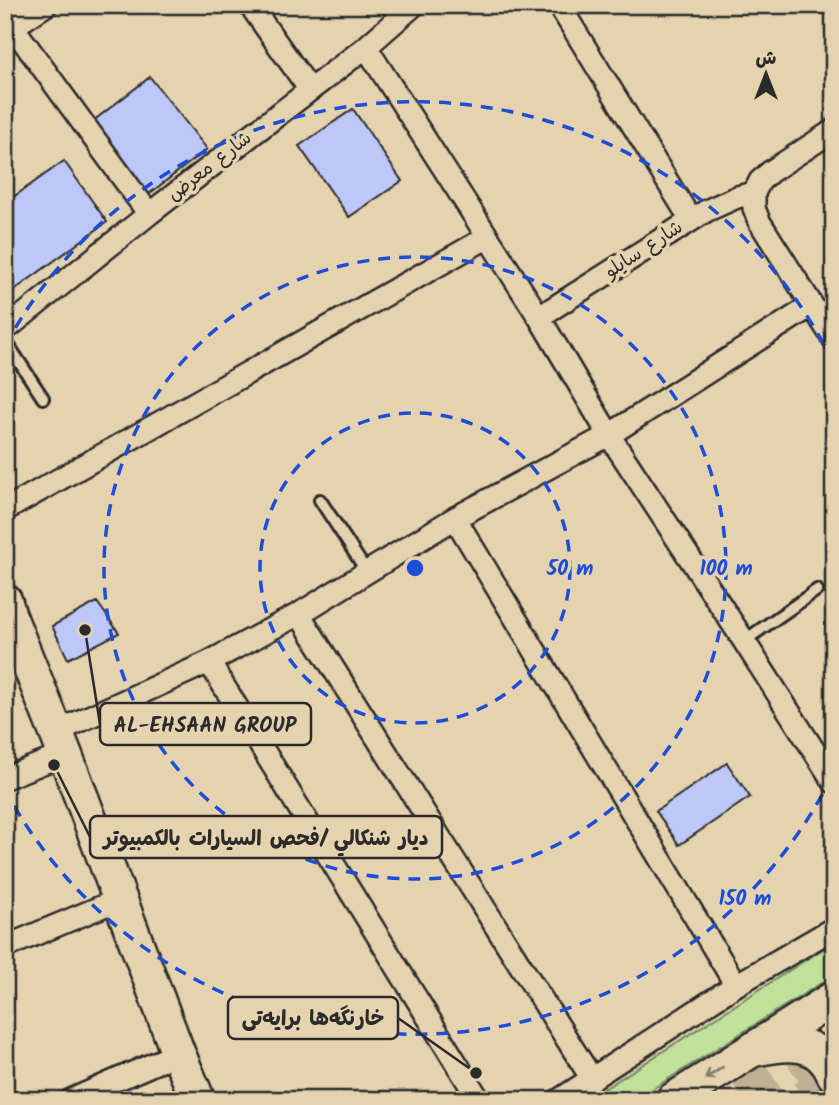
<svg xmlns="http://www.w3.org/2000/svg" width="839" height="1105" viewBox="0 0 839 1105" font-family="Kalam,'Playpen Sans Arabic',sans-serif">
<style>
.green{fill:#bfe19b;stroke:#758663;stroke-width:2}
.building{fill:#bdc7f8;stroke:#2b2b2b;stroke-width:2}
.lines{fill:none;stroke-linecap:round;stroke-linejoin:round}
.highway-tunnel{stroke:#c0b195;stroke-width:38;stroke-dasharray:38 19;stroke-linecap:butt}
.lane-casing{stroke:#2b2b2b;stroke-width:16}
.street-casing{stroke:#2b2b2b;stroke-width:26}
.primary-casing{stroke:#2b2b2b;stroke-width:38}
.lane{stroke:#e5d3b0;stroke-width:10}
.street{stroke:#e5d3b0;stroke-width:21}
.primary{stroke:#e5d3b0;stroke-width:33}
.oneway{stroke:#887f6e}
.ring{fill:none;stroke:#1d4ed8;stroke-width:3.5;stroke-dasharray:12 9}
.labels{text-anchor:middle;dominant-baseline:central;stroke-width:7;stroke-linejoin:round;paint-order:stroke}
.street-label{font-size:19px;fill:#2b2b2b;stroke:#e5d3b0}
.centre{fill:#1d4ed8;stroke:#e5d3b0;stroke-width:3.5}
.ring-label{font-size:21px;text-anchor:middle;font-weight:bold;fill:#1d4ed8;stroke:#e5d3b0;stroke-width:7;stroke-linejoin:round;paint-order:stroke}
.leader{fill:none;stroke:#2b2b2b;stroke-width:2.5}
.callout-dot{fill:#2b2b2b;stroke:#e5d3b0;stroke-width:2.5}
.callout{fill:#e5d3b0;stroke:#2b2b2b;stroke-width:2.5}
.callout-label{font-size:21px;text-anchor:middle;font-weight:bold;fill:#2b2b2b}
</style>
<rect width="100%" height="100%" fill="#e5d3b0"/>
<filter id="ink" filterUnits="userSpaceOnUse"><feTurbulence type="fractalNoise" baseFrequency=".0143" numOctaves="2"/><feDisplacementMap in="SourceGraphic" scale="14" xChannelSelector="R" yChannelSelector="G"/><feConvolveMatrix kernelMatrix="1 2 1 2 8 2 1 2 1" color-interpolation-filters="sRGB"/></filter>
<g filter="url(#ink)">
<!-- green -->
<path class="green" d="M834,942V975L635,1100H587Z"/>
<!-- building -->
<path class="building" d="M150,77L207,149L145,197L88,125Z
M353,109L402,181L349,217L299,146Z
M64,161L107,222L5,297V203Z
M97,602L119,633L68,659L52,626Z
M727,763L750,797L679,845L656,811Z"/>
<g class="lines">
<!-- highway-tunnel -->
<path class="highway-tunnel" d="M743,1100L834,1043
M804,1100L834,1081"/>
<defs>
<path id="lane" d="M388,5L395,22
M5,340L43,398
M320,500L367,572
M744,641L817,590"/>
<path id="street" d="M250,5L310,90
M559,5L691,220
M13,27L149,214
M5,32L46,5
M366,47L539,317L609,435L811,306
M834,130L770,172L760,181L754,193V208L759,221L834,340
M539,317L706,211L737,197L754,193
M5,330L149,214L366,47L414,5
M5,510L488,237
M455,518L736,985
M299,614L592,1079
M209,662L479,1100
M56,732L209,662L299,614L455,518L609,435L744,641L834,782
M5,778L65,754
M5,947L120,899
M71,1100L178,1053
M559,1100L736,985L834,928"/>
<path id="primary" d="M5,601L9,615L65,754L178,1053L198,1100
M756,1049C789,1042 819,1039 834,1075
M673,1100L834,998"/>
</defs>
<!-- lane casing -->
<use href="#lane" class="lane-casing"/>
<!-- street casing -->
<use href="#street" class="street-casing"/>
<!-- primary casing -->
<use href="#primary" class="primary-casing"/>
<!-- lane -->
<use href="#lane" class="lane"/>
<!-- street -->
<use href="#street" class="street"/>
<!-- primary -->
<use href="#primary" class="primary"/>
</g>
<!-- one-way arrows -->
<defs><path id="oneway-shaft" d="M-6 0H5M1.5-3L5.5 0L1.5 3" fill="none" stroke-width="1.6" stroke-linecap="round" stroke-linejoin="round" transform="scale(1.75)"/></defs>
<use class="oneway" href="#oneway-shaft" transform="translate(714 1073) rotate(147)"/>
</g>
<!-- distance rings -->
<g class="ring">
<circle cx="415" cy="568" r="155"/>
<circle cx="415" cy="568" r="311"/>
<path d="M832 776A466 466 0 0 1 5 790M5 346A466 466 0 0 1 832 360"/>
</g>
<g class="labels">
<!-- street labels -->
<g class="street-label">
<text transform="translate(210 167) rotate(-38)">شارع معرض</text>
<text transform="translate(644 250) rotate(-33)">شارع سايلو</text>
</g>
</g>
<circle cx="415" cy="568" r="10" class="centre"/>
<g class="ring-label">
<text x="570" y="575">50 m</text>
<text x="726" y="575">100 m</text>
<text x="745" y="905">150 m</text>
</g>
<!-- callouts -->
<path class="leader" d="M85 630L100 724M54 765L90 837M476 1073L398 1018"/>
<g class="callout-dot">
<circle cx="85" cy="630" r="7"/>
<circle cx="54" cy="765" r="7"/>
<circle cx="476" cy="1073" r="7"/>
</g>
<g class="callout">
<rect x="100" y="703" width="211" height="42" rx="7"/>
<rect x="90" y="816" width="352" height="42" rx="7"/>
<rect x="228" y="997" width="170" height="42" rx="7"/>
</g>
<g class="callout-label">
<text x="205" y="732">AL-EHSAAN GROUP</text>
<text x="266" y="845">ديار شنكالي /فحص السيارات بالكمبيوتر</text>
<text x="313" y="1025">خارنگه‌ها برايه‌تى</text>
</g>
<!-- margin -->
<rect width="839" height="1105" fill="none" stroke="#e5d3b0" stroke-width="28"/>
<rect x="14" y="14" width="811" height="1077" fill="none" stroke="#2b2b2b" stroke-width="2.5" filter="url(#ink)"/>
<!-- north arrow -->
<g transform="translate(766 74)" stroke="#e5d3b0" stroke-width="5" paint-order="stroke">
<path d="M0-5L12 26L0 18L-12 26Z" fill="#2b2b2b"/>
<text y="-10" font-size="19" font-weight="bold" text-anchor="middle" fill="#2b2b2b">ش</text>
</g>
</svg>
